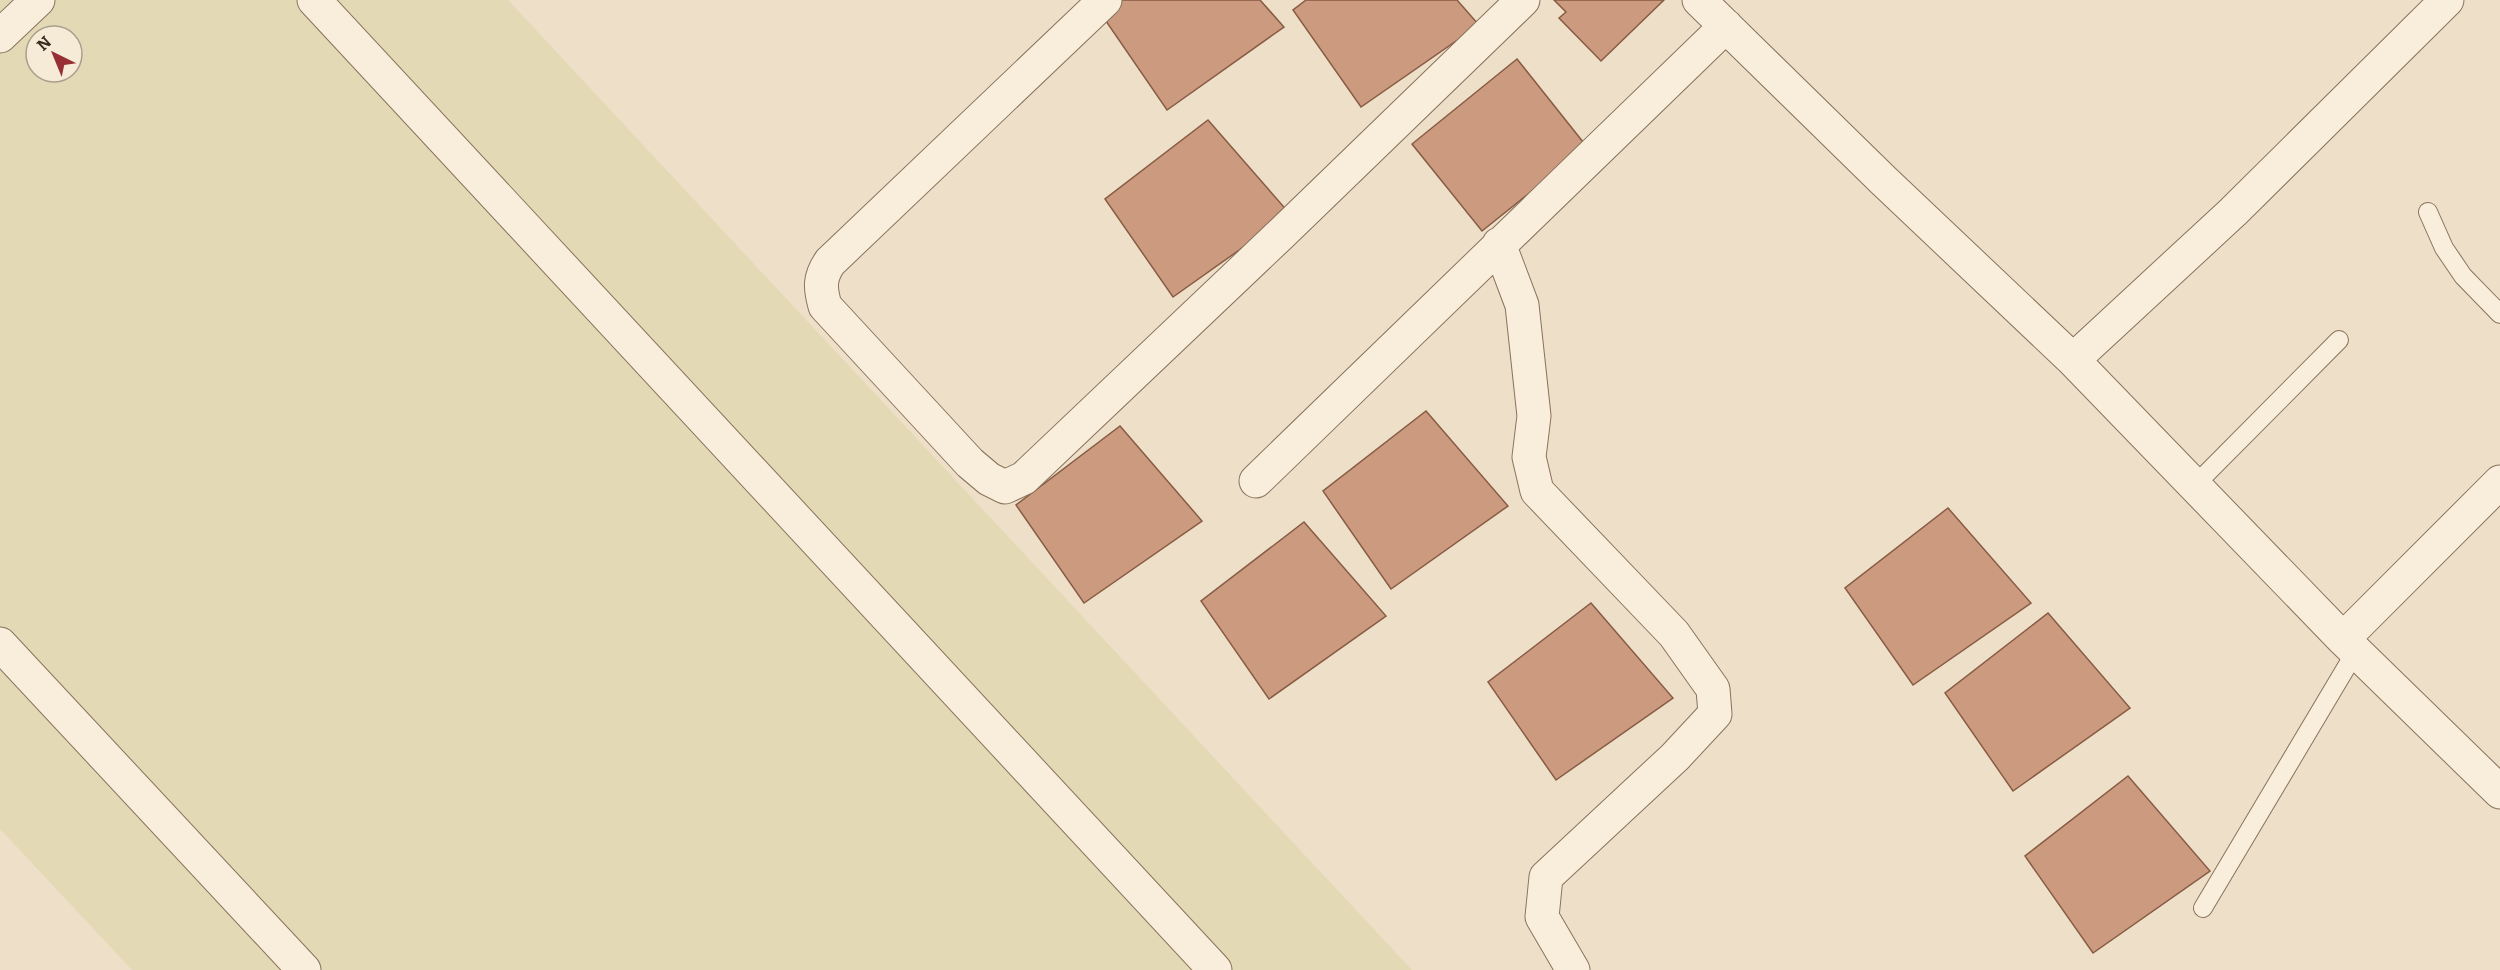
<svg xmlns="http://www.w3.org/2000/svg" width="2500" height="970" viewBox="0 0 2500 970" font-family="Bitter,serif">
<style>
.farmland{fill:#e3d9b5;fill-rule:evenodd}
.building{fill:#cb9a7f;stroke:#885b44;stroke-width:1.5}
.lines{fill:none;stroke-linecap:round;stroke-linejoin:round}
.service-casing{stroke:#89725d;stroke-width:20}
.minor-casing{stroke:#89725d;stroke-width:35}
.service{stroke:#f8eedb;stroke-width:18}
.minor{stroke:#f8eedb;stroke-width:33}
</style>
<rect width="100%" height="100%" fill="#eee0c8"/>
<!-- farmland -->
<path class="farmland" d="M0,0H508L1412,970H132L0,829ZM36,36H72V72H36Z"/>
<!-- building -->
<path class="building" d="M1114,0H1260L1284,27L1167,110L1099,11Z
M1306,0H1457L1479,25L1361,107L1293,10Z
M1554,0H1664L1601,61L1559,18L1566,12Z
M1517,59L1587,147L1482,231L1412,144Z
M1208,120L1290,214L1173,297L1105,199Z
M1426,411L1508,506L1391,589L1323,491Z
M1120,426L1202,521L1084,603L1016,505Z
M1948,508L2031,603L1913,685L1845,588Z
M1304,522L1386,616L1269,699L1201,601Z
M1591,603L1673,698L1556,780L1488,682Z
M2048,613L2130,708L2013,791L1945,693Z
M2128,776L2210,871L2093,953L2025,856Z"/>
<g class="lines">
<defs>
<path id="service" d="M2428,212L2444,248L2463,276L2500,314
M2195,485L2339,340
M2203,908L2356,651"/>
<path id="minor" d="M314,0L1215,970
M1105,0L830,262C819,278 820,288 825,306L970,463L989,479L1005,487L1024,478L1281,234L1523,0
M1699,0L1883,180L2073,360L2343,639L2500,792
M0,36L38,0
M1499,244L1522,305L1534,416L1529,457L1537,491L1674,634L1713,689L1715,714L1675,757L1546,877L1542,917L1573,970
M2073,360L2233,212L2447,0
M1256,481L1726,26
M2343,639L2500,482
M0,644L304,970"/>
</defs>
<!-- service casing -->
<use href="#service" class="service-casing"/>
<!-- minor casing -->
<use href="#minor" class="minor-casing"/>
<!-- service -->
<use href="#service" class="service"/>
<!-- minor -->
<use href="#minor" class="minor"/>
</g>
<!-- north arrow -->
<g transform="translate(54 54) rotate(317)"><circle r="28" fill="#f5ebd7" stroke="#aa9f8e" stroke-width="1.5"/>
<path d="M0-4.5L10 22L0 15L-10 22Z" fill="#972f35"/>
<text y="-9" font-size="16" font-weight="bold" text-anchor="middle" fill="#3a2c20">N</text>
</g>
</svg>
